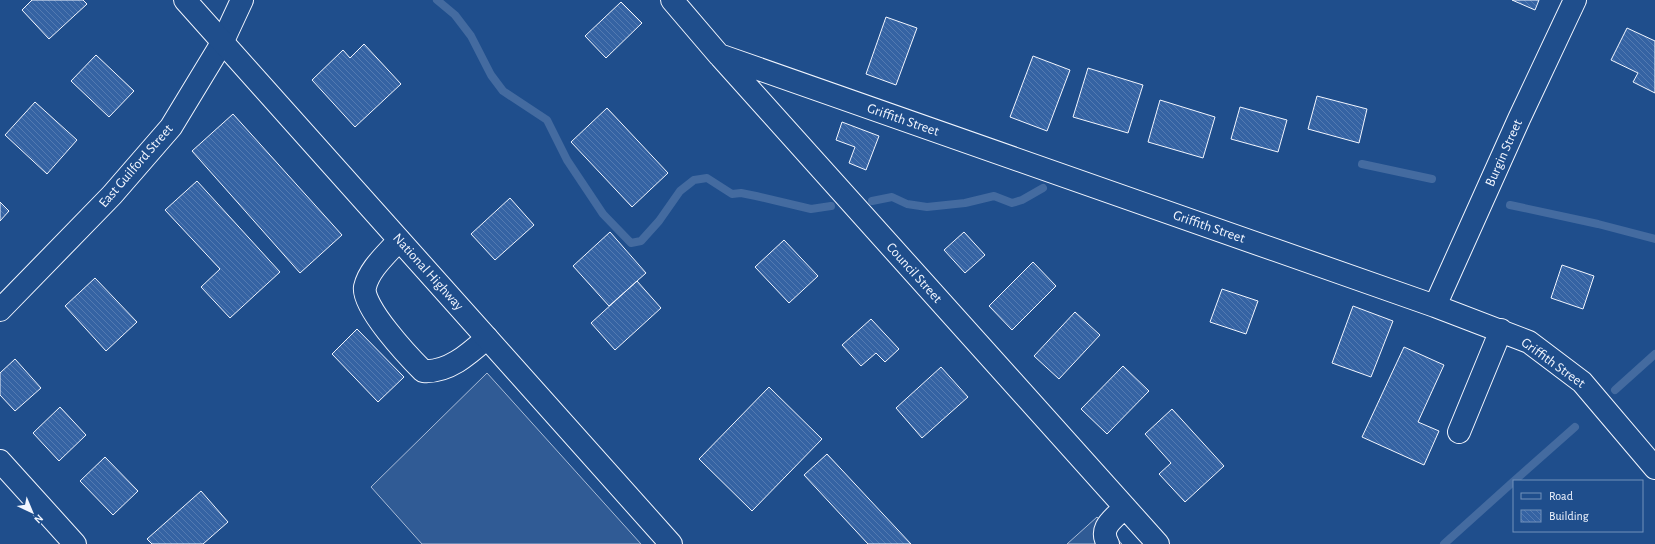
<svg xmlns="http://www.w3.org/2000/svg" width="1655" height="544" viewBox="0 0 1655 544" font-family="'Alegreya Sans',sans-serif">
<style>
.built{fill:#305b95;stroke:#a8bbd7}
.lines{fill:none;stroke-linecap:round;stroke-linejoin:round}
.stream{stroke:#446ba0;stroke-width:8}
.building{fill:url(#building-back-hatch);stroke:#f2f6ff}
.minor-casing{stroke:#f2f6ff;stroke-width:24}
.major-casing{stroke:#f2f6ff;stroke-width:24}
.minor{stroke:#1f4e8c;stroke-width:22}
.major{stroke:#1f4e8c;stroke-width:22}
.labels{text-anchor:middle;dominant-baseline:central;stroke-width:3;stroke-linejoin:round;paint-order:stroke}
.street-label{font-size:14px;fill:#f2f6ff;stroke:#1f4e8c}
</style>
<defs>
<pattern id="building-back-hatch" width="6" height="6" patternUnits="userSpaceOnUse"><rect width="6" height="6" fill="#3563a3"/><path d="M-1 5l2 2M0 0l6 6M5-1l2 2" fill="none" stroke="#537ab1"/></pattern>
</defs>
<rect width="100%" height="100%" fill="#1f4e8c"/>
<!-- built -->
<path class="built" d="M487,373L641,544H422L371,487Z
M1097,517L1122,544H1067Z"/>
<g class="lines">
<!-- stream -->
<path class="stream" d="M437,0L455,15L471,36L491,75L503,91L547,120L567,160L603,214L631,243L641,241L659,221L680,191L694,180L707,178L732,194L741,193L756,196L811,209L831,206
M1362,164L1432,179
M872,201L892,197L907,204L927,207L965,203L994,196L1012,203L1022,200L1043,188
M1510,205L1598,224L1655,239
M1615,390L1655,354
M1514,481L1575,427
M1444,544L1514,481"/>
</g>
<!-- building -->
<path class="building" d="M32,0H83L87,4L49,39L22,10Z
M1512,0H1539L1535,10Z
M621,2L642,23L606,58L585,36Z
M886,17L917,28L896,85L866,74Z
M1627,28L1655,41V93L1633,82L1638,73L1611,60Z
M364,44L401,84L355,127L312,80L343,50L350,58Z
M96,55L134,91L109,117L71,81Z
M1033,56L1070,70L1047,131L1010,117Z
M1088,68L1143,85L1128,133L1073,117Z
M1317,96L1367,109L1359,143L1308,129Z
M1160,100L1215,117L1203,158L1148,142Z
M35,102L77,140L47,174L5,135Z
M1240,107L1287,120L1278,152L1231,139Z
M607,108L668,173L632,207L571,142Z
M233,114L342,235L300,273L192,151Z
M842,122L879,136L866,170L849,163L855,147L836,140Z
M197,181L280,272L230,318L201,287L220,269L165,210Z
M510,198L534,225L495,260L471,234Z
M0,202L9,211L0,221Z
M610,232L646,273L609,306L573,266Z
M964,232L985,255L965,273L944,250Z
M784,240L818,276L789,303L755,267Z
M1033,262L1056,286L1012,330L989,306Z
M1562,265L1594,276L1583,309L1551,298Z
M95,278L137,322L106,351L65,306Z
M637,281L661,308L615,350L591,323Z
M1222,289L1258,301L1246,334L1210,322Z
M1353,306L1393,321L1371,377L1332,363Z
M1075,312L1100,335L1059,379L1034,356Z
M871,319L899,349L885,362L876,353L861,366L842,345Z
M357,329L404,377L378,402L332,354Z
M1404,347L1444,365L1418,422L1439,431L1424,465L1362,437Z
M15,359L41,388L15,411L0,395V373Z
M1123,366L1149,391L1107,434L1081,409Z
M941,367L968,397L922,438L896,408Z
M769,387L822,439L752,511L699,459Z
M60,407L86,435L59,461L33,433Z
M1172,409L1224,466L1185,502L1159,474L1171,463L1145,434Z
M827,454L911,544H868L804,475Z
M105,457L138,491L113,515L80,481Z
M201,491L228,522L203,544H152L147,539Z"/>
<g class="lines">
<defs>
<path id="minor" d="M672,0L719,55L1158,544
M719,55L1435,306L1529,342L1582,382L1655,468
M399,240C387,254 369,269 365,287C361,306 409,357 423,371C448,373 469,354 487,338
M1435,306L1519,119L1575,0
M0,310L112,195L171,127L222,43L242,0
M1459,432L1501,330
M0,461L75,544
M1108,544C1098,527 1114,519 1125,507"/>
<path id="major" d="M185,0L671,544"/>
</defs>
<!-- minor casing -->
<use href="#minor" class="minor-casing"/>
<!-- major casing -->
<use href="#major" class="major-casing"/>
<!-- minor -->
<use href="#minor" class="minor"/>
<!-- major -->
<use href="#major" class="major"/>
</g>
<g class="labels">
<!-- street labels -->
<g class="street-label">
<text transform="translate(903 120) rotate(19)">Griffith Street</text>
<text transform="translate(1504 153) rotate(-66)">Burgin Street</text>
<text transform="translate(136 166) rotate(-49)">East Guilford Street</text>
<text transform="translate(1209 227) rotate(19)">Griffith Street</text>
<text transform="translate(428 272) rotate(48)">National Highway</text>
<text transform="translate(914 273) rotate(48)">Council Street</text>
<text transform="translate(1553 363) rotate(36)">Griffith Street</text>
</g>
</g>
<!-- legend -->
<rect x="1513" y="480" width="130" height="52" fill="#1f4e8c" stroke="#7391ba"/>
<rect x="1521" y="493" width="20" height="6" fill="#1f4e8c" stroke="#7391ba"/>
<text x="1549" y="500" font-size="12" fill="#f2f6ff">Road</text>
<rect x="1521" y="510" width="20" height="12" fill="url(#building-back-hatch)" stroke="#7391ba"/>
<text x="1549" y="520" font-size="12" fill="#f2f6ff">Building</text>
<!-- north arrow -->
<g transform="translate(32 512) rotate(136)" stroke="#1f4e8c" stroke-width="3" paint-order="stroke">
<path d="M0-3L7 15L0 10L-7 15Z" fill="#f2f6ff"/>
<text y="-6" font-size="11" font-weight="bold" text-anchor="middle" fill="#f2f6ff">N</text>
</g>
</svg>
